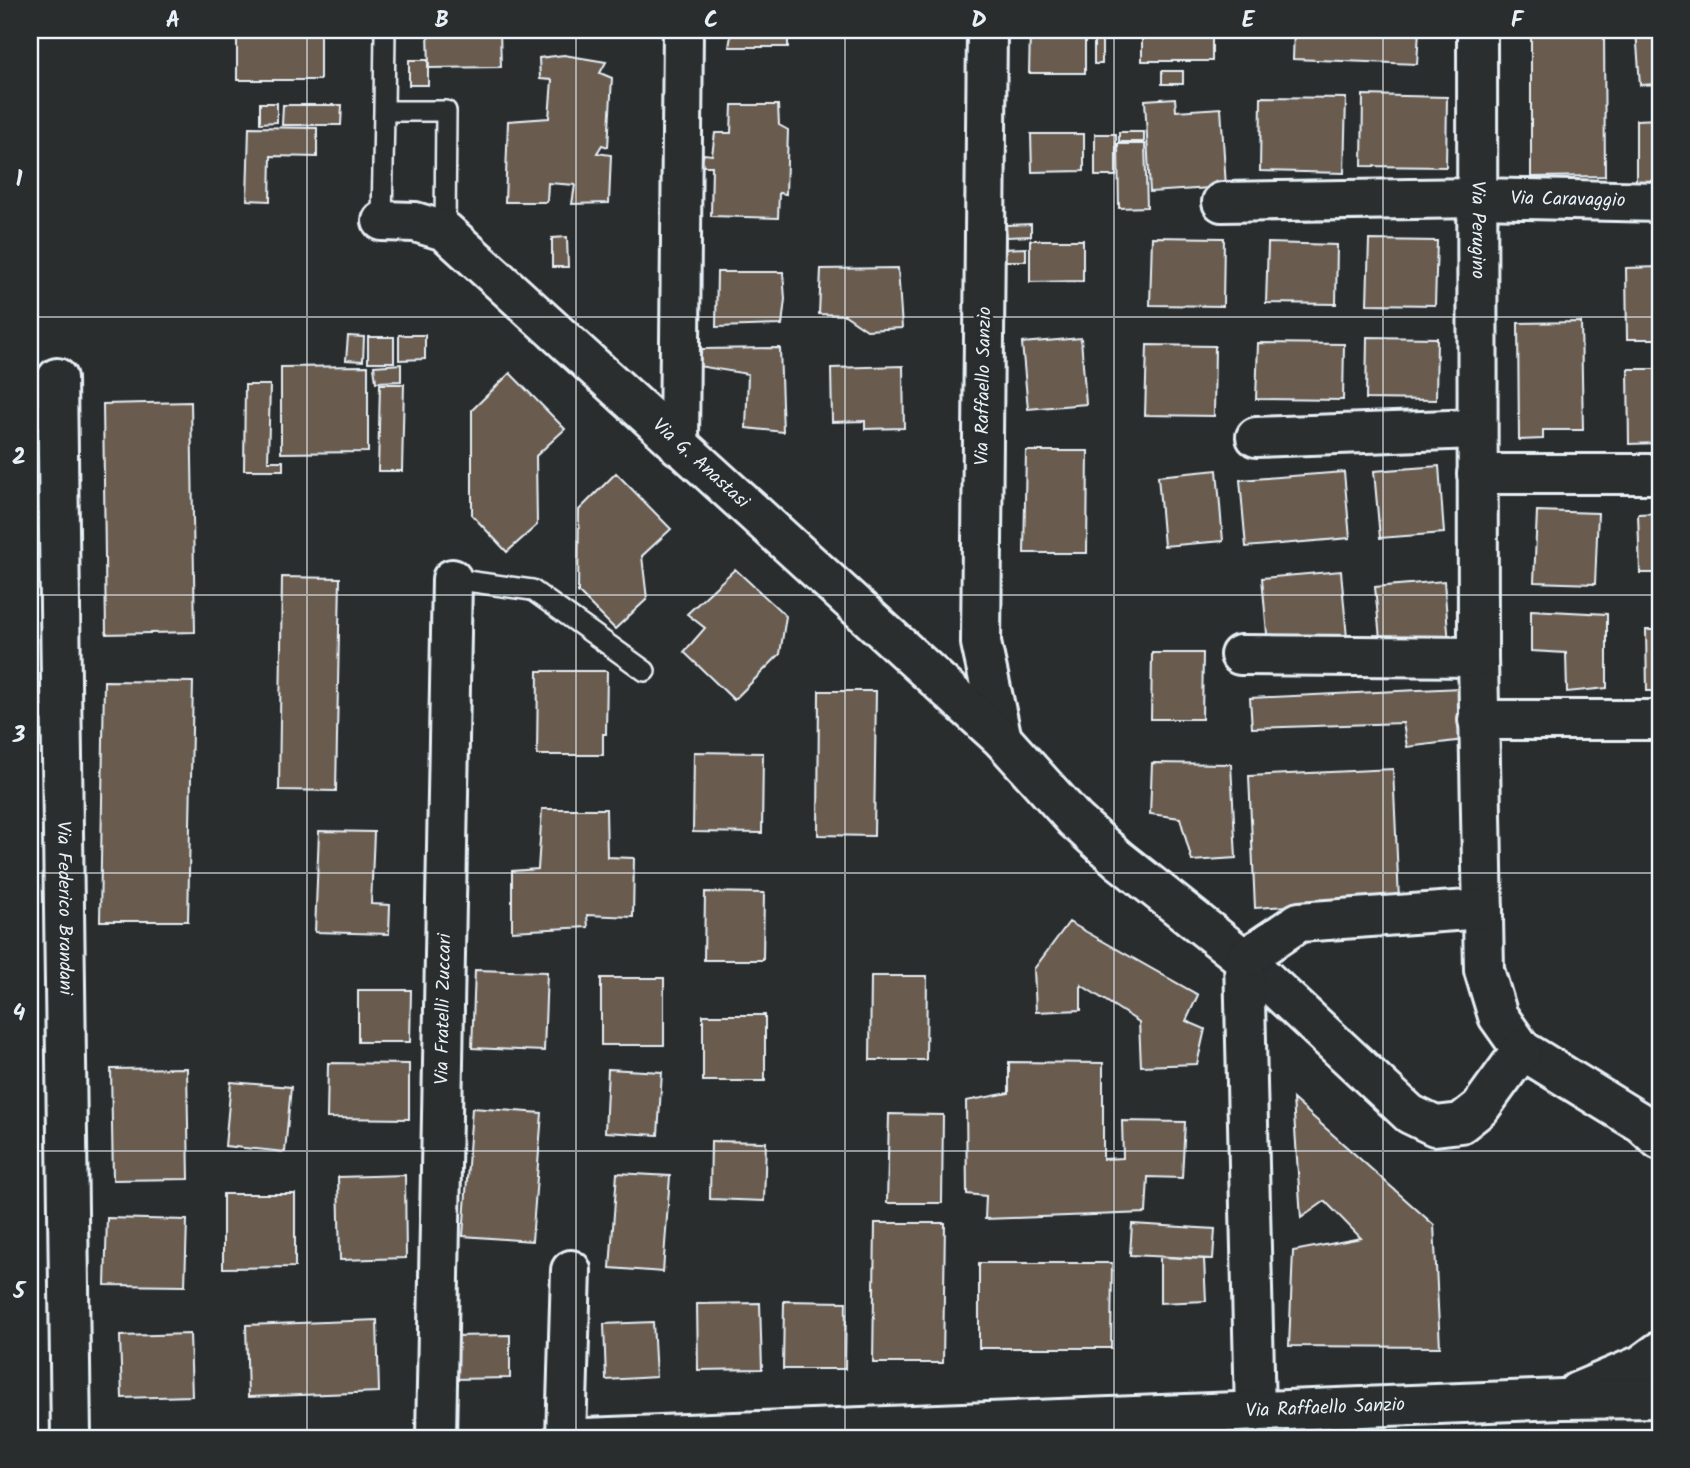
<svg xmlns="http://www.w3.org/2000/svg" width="1690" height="1468" viewBox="0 0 1690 1468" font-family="Kalam,sans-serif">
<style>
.built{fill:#3d3b38}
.building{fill:#695b50;stroke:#e8f1f8;stroke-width:2}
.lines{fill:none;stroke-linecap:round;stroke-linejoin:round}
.service-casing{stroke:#e8f1f8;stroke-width:24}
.minor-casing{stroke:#e8f1f8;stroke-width:44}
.secondary-casing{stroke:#e8f1f8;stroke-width:44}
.service{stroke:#2a2d2e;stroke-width:19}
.minor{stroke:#2a2d2e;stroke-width:38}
.secondary{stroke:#2a2d2e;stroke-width:38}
.grid{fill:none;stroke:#e8f1f8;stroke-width:2;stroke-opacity:0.55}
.labels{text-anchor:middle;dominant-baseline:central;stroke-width:7;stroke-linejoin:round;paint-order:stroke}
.street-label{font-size:19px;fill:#e8f1f8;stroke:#2a2d2e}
.neatline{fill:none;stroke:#e8f1f8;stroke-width:2.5}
.grid-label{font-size:23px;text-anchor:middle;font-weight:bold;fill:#e8f1f8}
</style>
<rect width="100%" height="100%" fill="#2a2d2e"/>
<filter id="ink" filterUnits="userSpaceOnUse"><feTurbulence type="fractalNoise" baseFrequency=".0143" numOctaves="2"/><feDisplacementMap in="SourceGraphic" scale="14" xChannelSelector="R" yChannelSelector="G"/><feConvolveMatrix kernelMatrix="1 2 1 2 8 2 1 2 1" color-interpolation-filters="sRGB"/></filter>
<g filter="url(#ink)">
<!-- built -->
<path class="built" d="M1655,744H1660V995H1655Z"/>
<!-- building -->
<path class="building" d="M237,30H320V80H237Z
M428,30H500L501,67L429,68Z
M728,30H788V47H729L732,30Z
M1142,30H1212V61H1142Z
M1294,30H1419L1417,64L1293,59Z
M1636,30H1660V84L1640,85Z
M1531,31H1604L1605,176L1531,177Z
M1030,32H1085V73H1029Z
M1094,35H1102V64H1094Z
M564,55L606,62L600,73L612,78L608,147L602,145L597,153L611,155L609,203L572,204L575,185L548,183L547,202H505L508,121L549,118L552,80L540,79L539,58Z
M409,60H428V85H409Z
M1162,71H1183V84H1162Z
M1363,95L1447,97L1446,167L1362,166Z
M1261,97L1346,98L1344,173L1260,171Z
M1175,98L1176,111L1221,108L1226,187L1150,192L1145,100Z
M260,103H277V122L260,123Z
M283,105H342L341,125H282Z
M732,105H778L779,125L788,130L786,194L779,193L778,218L711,216L712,166H700L704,154L712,155L715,133H731Z
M1660,119V190H1636V120Z
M249,127L317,128V157L271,156L270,201L247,200Z
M1119,132H1144V142H1119Z
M1031,134H1084V171L1032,172Z
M1095,134H1116V176H1095Z
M1118,144H1145L1147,207L1119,208Z
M1031,224V236L1007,237L1006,225Z
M567,237L568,267H552V238Z
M1152,237L1224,238L1223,306L1150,305Z
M1030,240H1083V281L1030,282Z
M1369,240L1437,241L1435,305L1367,304Z
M1268,243L1337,245L1336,304L1266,303Z
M1026,248V261H1001V249Z
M1660,267V339H1627L1626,268Z
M898,268L902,328L867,330L845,315L819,314L821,269Z
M717,272H783L785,299L782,325L716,327Z
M1581,322L1583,430H1543V439L1519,440L1518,323Z
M399,335H425V359L399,360Z
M348,336L364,337L363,361L346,360Z
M368,337H394V362H368Z
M1367,337L1437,338L1436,400L1366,399Z
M1081,338L1086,404L1028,409L1022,343Z
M1258,343L1344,344L1343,400L1256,399Z
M1147,345L1215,346L1214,416L1145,415Z
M780,348L783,432L746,428L748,374L698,366L702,349Z
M401,364V381L376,382L374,366Z
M368,366V452L281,453V367Z
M903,366L904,428L865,429V421L832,422L831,368Z
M1628,369H1660V443L1629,444Z
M510,373L565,429L536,456L537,525L507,552L472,515V410Z
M380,384H404L402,471H378Z
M245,385H270L268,461H283V470H244Z
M191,402L195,632L106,634L103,404Z
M1026,451H1088L1087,553H1024Z
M1439,466L1444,533L1380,538L1374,471Z
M1217,470L1223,541L1164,546L1158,476Z
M1344,472L1350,538L1246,547L1240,480Z
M616,473L671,529L642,556L647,599L615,629L578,592L579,510Z
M1537,511L1598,513L1595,584L1534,582Z
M1660,513V573H1640L1638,514Z
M735,569L786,616L780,654L734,700L684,652L705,628L687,614Z
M1341,571L1347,638L1268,645L1262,578Z
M282,577L340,578L336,791L279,790Z
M1444,581L1449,644L1381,649L1375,587Z
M1531,610L1607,614V688L1567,692L1566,653L1531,651Z
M1646,630H1660V691H1647Z
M1152,653H1203L1202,719H1151Z
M538,671H607L606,734H603V755H537Z
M104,681L193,682L188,921H100Z
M1460,688L1464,740L1407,747L1403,723L1252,728L1250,698Z
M819,691H876L874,836L818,835Z
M694,752L763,753L762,833L693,832Z
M1152,763L1231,764L1236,858L1192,861L1180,818L1150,814Z
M1393,769L1399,900L1255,908L1249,776Z
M542,809H606L607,857L634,858L633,917L587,915L588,927L512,931V871L538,869Z
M319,831L374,832L371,904L390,905L389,934L315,932Z
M705,892L764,893L763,960H704Z
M1069,922L1198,995L1186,1021L1205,1029L1197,1064L1141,1066L1139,1022L1081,985V1010L1036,1012L1034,969Z
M475,970L547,972L544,1051L472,1048Z
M871,976H927L926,1060H870Z
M601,978H664V1045H601Z
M358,990H411L410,1042H358Z
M703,1015H765V1081H703Z
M1009,1062L1103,1063V1159L1123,1158L1122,1121L1185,1122L1182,1178L1148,1177L1146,1213L985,1219L986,1196L967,1194L966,1101L1009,1093Z
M328,1063L409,1064V1119L327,1118Z
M187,1068L189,1179L113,1180L111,1069Z
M608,1069L662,1072L658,1135L605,1132Z
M231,1082L291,1087L285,1152L225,1146Z
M1293,1099L1434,1225L1440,1347L1289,1346L1293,1251L1361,1238L1325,1201L1301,1218Z
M472,1108L542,1113L532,1241L463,1236Z
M889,1114L943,1115L942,1203H887Z
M711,1141L766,1142L764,1201L710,1199Z
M617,1173L670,1176L663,1272L610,1268Z
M405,1175L406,1258L340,1260L338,1177Z
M223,1194H295V1267L223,1268Z
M107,1218L187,1220L185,1286L105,1285Z
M875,1223H945L943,1363H873Z
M1132,1224L1215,1229L1213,1259L1130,1255Z
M1160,1257L1204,1259L1206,1301L1160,1303Z
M979,1263H1112L1111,1348H979Z
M784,1301L846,1302L845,1369H783Z
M760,1303L762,1369L698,1370L697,1304Z
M377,1320L379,1392L248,1397L246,1325Z
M653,1322L656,1377L606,1380L604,1324Z
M190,1334L192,1396L122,1398L120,1336Z
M510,1335V1378L453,1379L452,1336Z"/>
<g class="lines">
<defs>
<path id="service" d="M384,111L385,30
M382,221L384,111H446L445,231
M452,579L532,590L645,671"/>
<g id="minor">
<path d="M987,30L981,643L1002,739"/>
<path id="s1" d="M1477,30L1478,657L1484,970L1498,1016L1522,1050L1641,1123L1660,1140"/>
<path id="s2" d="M1222,202L1477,198L1660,202"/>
<path id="s3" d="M382,221L415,222L445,231L1002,739L1075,820L1118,859L1244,959L1410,1114L1435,1126L1461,1123L1480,1108L1522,1050"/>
<path id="s4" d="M57,378L71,1438"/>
<path d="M1256,437L1477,429"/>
<path d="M679,446L683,30"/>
<path d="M1477,474H1660"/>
<path d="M1240,655L1478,657"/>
<path d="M1478,720H1660"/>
<path d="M1244,959L1255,1412"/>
<path d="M1244,959L1299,922L1483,909"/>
<path id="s5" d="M436,1438L452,579"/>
<path d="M566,1438L571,1270"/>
</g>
<g id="secondary">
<path d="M1577,1392L1641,1365L1660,1351"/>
<path id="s6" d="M586,1438L1562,1399L1660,1398"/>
</g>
</defs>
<!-- service casing -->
<use href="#service" class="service-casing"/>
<!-- minor casing -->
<use href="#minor" class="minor-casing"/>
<!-- secondary casing -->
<use href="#secondary" class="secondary-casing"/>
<!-- service -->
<use href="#service" class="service"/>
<!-- minor -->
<use href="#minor" class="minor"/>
<!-- secondary -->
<use href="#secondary" class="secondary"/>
</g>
</g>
<!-- grid -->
<path class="grid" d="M307,30V1438M576,30V1438M845,30V1438M1114,30V1438M1383,30V1438M30,317H1660M30,595H1660M30,873H1660M30,1151H1660"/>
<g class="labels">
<!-- street labels -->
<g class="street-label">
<text stroke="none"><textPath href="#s2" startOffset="346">Via Caravaggio</textPath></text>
<text stroke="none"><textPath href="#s1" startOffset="200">Via Perugino</textPath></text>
<text transform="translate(984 386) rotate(-89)">Via Raffaello Sanzio</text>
<text stroke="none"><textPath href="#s3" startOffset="410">Via G. Anastasi</textPath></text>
<text stroke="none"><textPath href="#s4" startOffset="530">Via Federico Brandani</textPath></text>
<text stroke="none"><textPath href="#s5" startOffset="429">Via Fratelli Zuccari</textPath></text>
<text stroke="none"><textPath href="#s6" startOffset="740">Via Raffaello Sanzio</textPath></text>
</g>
</g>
<!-- margin -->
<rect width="1690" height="1468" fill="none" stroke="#2a2d2e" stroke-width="77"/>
<rect x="38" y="38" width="1614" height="1392" class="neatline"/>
<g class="grid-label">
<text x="173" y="27">A</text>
<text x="442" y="27">B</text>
<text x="711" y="27">C</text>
<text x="979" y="27">D</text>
<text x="1248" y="27">E</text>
<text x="1517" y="27">F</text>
<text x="19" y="186">1</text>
<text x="19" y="464">2</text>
<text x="19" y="742">3</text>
<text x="19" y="1020">4</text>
<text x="19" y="1298">5</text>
</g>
</svg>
